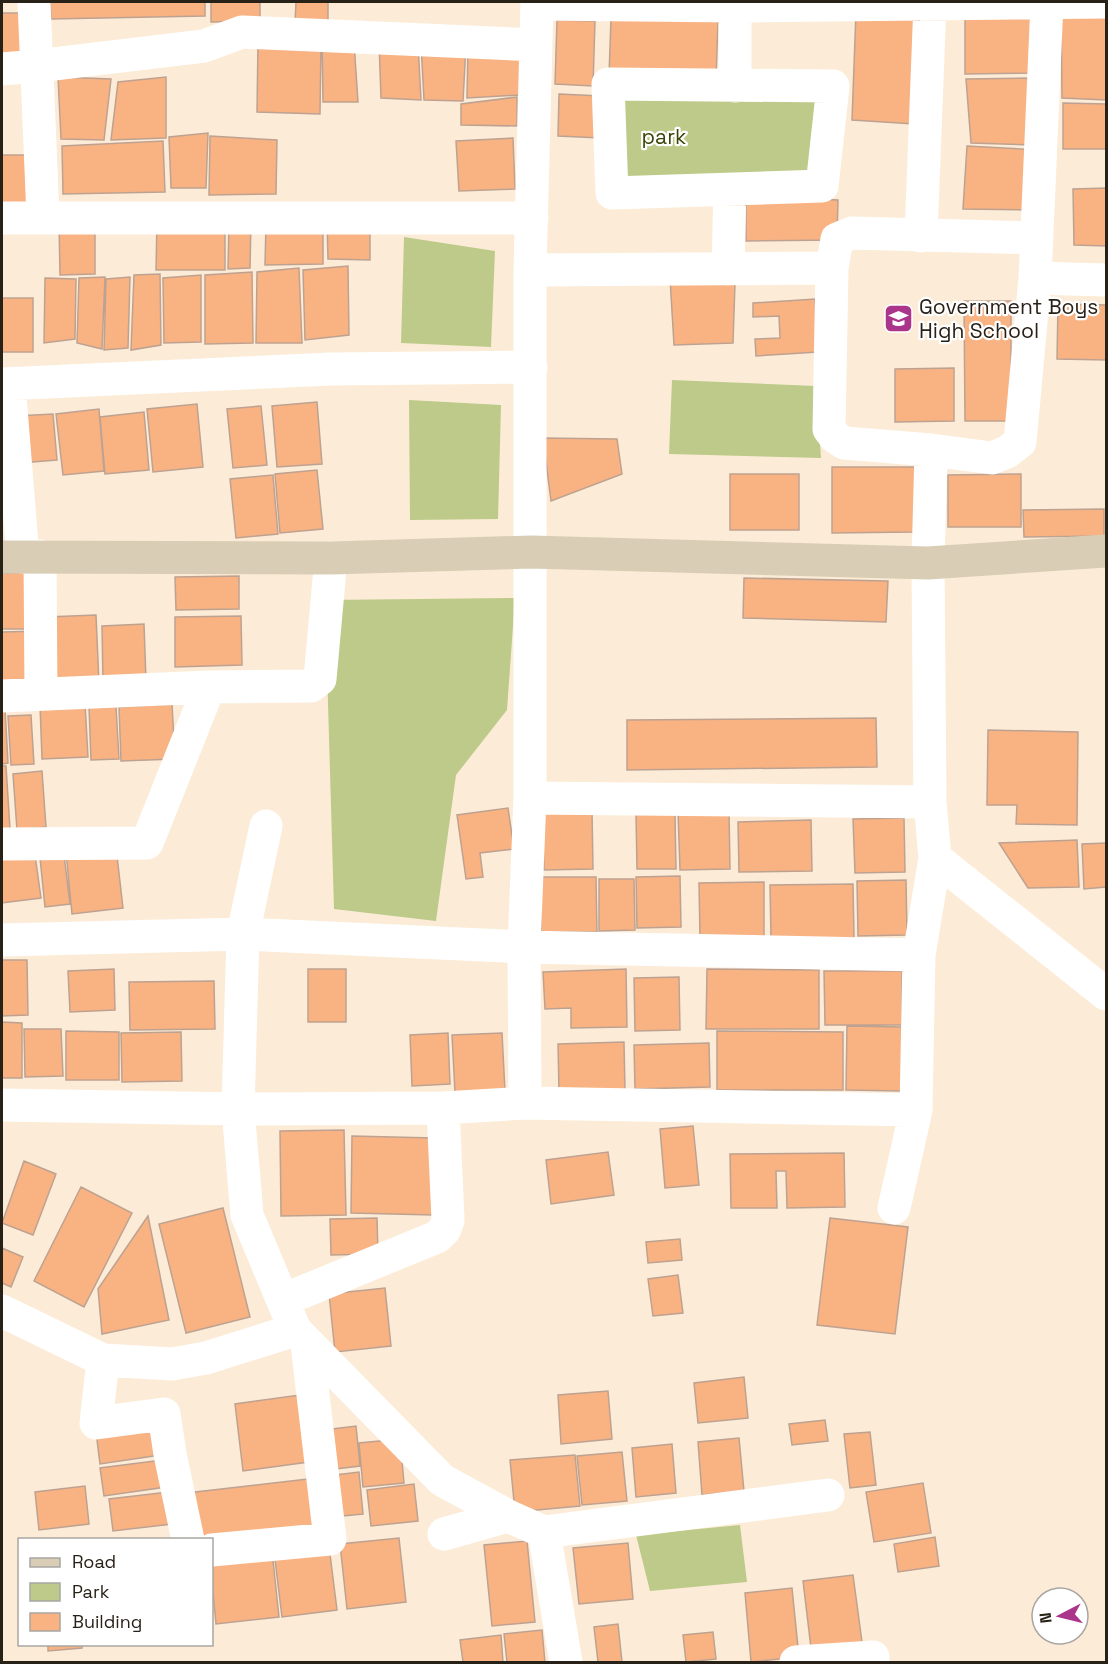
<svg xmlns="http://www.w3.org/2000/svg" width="1108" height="1664" viewBox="0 0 1108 1664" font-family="'Space Grotesk',sans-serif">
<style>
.green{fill:#bdca8a}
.building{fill:#f9b282;stroke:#bea291;stroke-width:1.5}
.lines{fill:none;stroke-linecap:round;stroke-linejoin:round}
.street{stroke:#fff;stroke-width:33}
.secondary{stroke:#d9ceb5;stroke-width:33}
.labels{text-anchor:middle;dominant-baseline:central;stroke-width:4.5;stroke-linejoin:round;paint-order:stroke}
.park-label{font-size:21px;fill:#3c4407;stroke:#fff}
.poi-label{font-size:21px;fill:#282117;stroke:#fff;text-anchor:start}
</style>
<rect width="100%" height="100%" fill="#fcecd7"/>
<!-- green -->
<path class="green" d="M616,90L826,92L816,180L618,184Z
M404,237L495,251L491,347L401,343Z
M672,380L816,386L821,458L669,454Z
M409,400L501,405L498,519L410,520Z
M515,598L507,710L456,775L436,921L334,909L325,600Z
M740,1525L747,1582L650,1591L636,1535Z"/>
<!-- building -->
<path class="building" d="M50,2H205V16L51,19Z
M211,2H260V21L211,22Z
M296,2H328V23L295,22Z
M1106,7V100L1062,98L1061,8Z
M965,9L1041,11L1038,73L965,74Z
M856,12H920L914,124L852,120Z
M2,13H26V59H2Z
M611,18L718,21L716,79L609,76Z
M557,20L595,21L593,86L555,84Z
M322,38L354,42L358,102H323Z
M258,41L321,42L320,114L257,112Z
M379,42L418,44L421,100L381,98Z
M421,44L466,46L463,101L424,100Z
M468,46L524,49L521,95L467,98Z
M58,77L111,79L104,140L61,139Z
M166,77V138L111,140L118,82Z
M1039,78L1036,145L971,143L966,79Z
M559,94L601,96L600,138L558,136Z
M517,97V126L461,125V104Z
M1063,103L1106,104V149H1063Z
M208,133L206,188H171L169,137Z
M210,136L277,140L276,194L209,195Z
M513,138L515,189L459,191L456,141Z
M163,141L165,192L63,194L62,146Z
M967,146L1040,150L1038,210L963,209Z
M2,155H31V212H2Z
M1106,188V246L1074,245L1073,189Z
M746,196L838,200L837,240L746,241Z
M225,220V270H156L157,222Z
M229,221H251L250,268L228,269Z
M323,221V264L265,265L266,223Z
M327,222L370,224V260L328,259Z
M59,223H95V274L60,275Z
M348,266L349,335L305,340L303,270Z
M299,268L302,343H256L257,272Z
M252,272L253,343L205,344V275Z
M160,274L161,345L131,350L134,275Z
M201,275V342L164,343L163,278Z
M105,277L102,349L77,343L79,278Z
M130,277L128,348L104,350L106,279Z
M45,278L76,279L75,339L44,343Z
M670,278L735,283L733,343L674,345Z
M2,298H33V352H2Z
M815,299L818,352L756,356L755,339L780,338L779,316L753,317V303Z
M964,301H1011V421H965Z
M1058,304L1106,305V360L1057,359Z
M954,368V421L895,422V369Z
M317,402L322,464L277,467L272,406Z
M197,404L203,467L153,472L147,409Z
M261,406L267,465L233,468L227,409Z
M99,409L104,471L63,475L56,414Z
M144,412L149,470L105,474L100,417Z
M53,414L57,460L20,463L16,416Z
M543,438L617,439L622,474L551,501Z
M832,467H915V532L832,533Z
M317,470L323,529L280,533L275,474Z
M730,474H799V530H730Z
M1021,474V527H948V475Z
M273,475L278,534L236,538L230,479Z
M1104,509V536L1024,537L1023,510Z
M35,572L37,629H2V573Z
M239,576V609L176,610L175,577Z
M744,578L888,581L886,622L743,618Z
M96,615L99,684L49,686L46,617Z
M241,616L242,665L175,667V617Z
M144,624L146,680L103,681L102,626Z
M40,631V686H2V632Z
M85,703L88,757L42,759L40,705Z
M172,704L175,759L121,761L119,707Z
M116,706L119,759L91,760L89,707Z
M2,708H5L8,763L2,764Z
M31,715L34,764L11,765L8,716Z
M876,718L877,767L627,770V720Z
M988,730L1078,732L1077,825L1016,824L1017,805H987Z
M2,766H6L10,829H2Z
M42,771L46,827L17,830L13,774Z
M508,808L514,849L480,853L483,877L466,879L457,815Z
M592,810L593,869L544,870L542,811Z
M729,811L730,869L680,870L678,812Z
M675,813L676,869H637L636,814Z
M904,818L905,872L855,873L853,819Z
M811,820L812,871L739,872L738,822Z
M1077,840L1079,887L1028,888L999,843Z
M1106,843V887L1084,889L1082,844Z
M116,847L123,908L72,914L66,852Z
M35,855L41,898L2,903V859Z
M64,855L70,904L45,907L40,858Z
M680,876L681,927L637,928L636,877Z
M540,877H596L597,932H541Z
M599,879H634L635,930L599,931Z
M906,880L907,935L858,936L857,881Z
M764,882V937L700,938L699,883Z
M853,884L854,938L771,939L770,885Z
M2,960H27L28,1015L2,1016Z
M114,969L115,1010L70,1012L68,971Z
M308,969H346V1022H308Z
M626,969L627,1027L571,1028V1008L545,1009L543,972Z
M707,969L819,970V1029H706Z
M824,971H902V1025H825Z
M679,977L680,1030L635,1031L634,978Z
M214,981L215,1029L130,1030L129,982Z
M2,1022L22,1023V1078H2Z
M847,1026L903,1027L902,1091L846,1090Z
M24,1029H61L63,1076L25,1077Z
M66,1031L119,1032V1080H66Z
M717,1031L843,1032V1090H717Z
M181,1032L182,1081L122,1082L121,1033Z
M448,1033L450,1084L412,1086L410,1035Z
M502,1033L505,1091L455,1093L452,1035Z
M624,1042L625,1090L559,1092L558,1044Z
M709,1043L710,1087L635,1089L634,1045Z
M693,1126L699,1185L665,1188L660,1129Z
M344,1130L346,1215L281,1216L280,1131Z
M352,1136L434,1138L433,1215L351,1213Z
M608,1152L614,1195L551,1204L546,1160Z
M844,1153L845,1207L787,1208L786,1171H776L777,1208H731L730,1154Z
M24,1161L56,1174L33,1235L2,1223Z
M81,1187L132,1213L84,1307L34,1281Z
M223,1208L250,1317L186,1333L159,1224Z
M148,1216L169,1320L102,1334L98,1289Z
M377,1218L378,1254L331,1255L330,1219Z
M830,1218L908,1227L895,1334L817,1325Z
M680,1239L682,1260L648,1263L646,1242Z
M2,1248L23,1257L11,1287L2,1283Z
M678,1275L683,1313L653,1316L648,1279Z
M385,1288L391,1346L335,1352L329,1294Z
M744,1377L748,1418L698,1423L694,1383Z
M608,1391L612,1439L561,1444L558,1395Z
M307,1394L316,1461L243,1471L235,1404Z
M825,1420L828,1441L792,1445L789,1424Z
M163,1423L167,1454L100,1464L96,1432Z
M356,1426L360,1466L328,1470L324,1430Z
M870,1432L876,1485L850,1488L844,1434Z
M739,1438L744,1491L702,1495L698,1442Z
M400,1439L404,1483L363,1487L359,1443Z
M672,1444L676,1493L636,1497L632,1448Z
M622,1452L627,1501L582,1505L577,1456Z
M575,1455L580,1506L515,1512L510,1460Z
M162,1460L166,1487L104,1496L100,1468Z
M359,1472L363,1514L332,1517L327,1476Z
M316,1478L321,1530L192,1540L187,1493Z
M923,1483L931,1533L874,1542L866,1492Z
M414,1484L418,1521L371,1526L367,1490Z
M85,1486L89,1524L39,1530L35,1492Z
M168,1492L172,1524L113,1531L109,1499Z
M935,1537L939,1566L898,1572L894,1544Z
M399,1538L406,1602L347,1609L340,1544Z
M527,1541L535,1622L492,1626L484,1545Z
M628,1543L633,1599L579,1604L573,1548Z
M329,1546L337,1610L282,1617L274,1552Z
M272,1551L279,1617L216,1624L212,1582V1558Z
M853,1575L862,1642L811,1648L803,1581Z
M792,1588L799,1657L751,1662L745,1593Z
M618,1624L622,1662H598L594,1627Z
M542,1630L545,1662H507L504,1634Z
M713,1632L716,1659L686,1662L683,1635Z
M501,1635L503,1662H463L460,1640Z
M48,1644H82V1648L48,1651Z"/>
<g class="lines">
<!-- street -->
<path class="street" d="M34,2L43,217
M735,2V86
M537,4L735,6L1106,2
M2,69L37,66L204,46L242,32L536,45
M608,84L833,86L822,186L612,193Z
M2,218H532
M921,236L930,2
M832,268L829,429L835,437L844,443L931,450L992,458L1007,452L1020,442L1035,278L1047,2
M728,269L730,190
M530,270L832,268L837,239L852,233L1036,238
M1035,278L1106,280
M2,384L331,369L531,367
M9,384L23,557
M40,556L41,694
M2,696L209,687L311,686L320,679L331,558
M530,798L930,802
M266,826L243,934L238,1109L247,1215L295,1330
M2,844L147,843L209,687
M935,858L1106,994
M2,940L243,934L524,947L919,955
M525,1103L524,947L530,798V270L537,2
M2,1105L238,1109L443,1108L525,1103L916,1110
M894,1208L916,1110L919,955L935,858L930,802L928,563L931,450
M283,1300L437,1237L445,1229L448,1220L443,1108
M2,1311L103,1360L172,1364L206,1358L295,1330L442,1480L508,1516L544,1532L566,1662
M103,1360L96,1423L164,1414L170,1454L188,1540
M544,1532L828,1495
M444,1534L508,1516
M212,1550L330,1539L307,1344
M796,1662L873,1657V1662"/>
<!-- secondary -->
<path class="secondary" d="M2,557L331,558L531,552L928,563L1106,551"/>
</g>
<!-- icons -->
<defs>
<symbol id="school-square" viewBox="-11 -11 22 22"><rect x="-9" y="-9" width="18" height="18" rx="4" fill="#ac358c" stroke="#fff"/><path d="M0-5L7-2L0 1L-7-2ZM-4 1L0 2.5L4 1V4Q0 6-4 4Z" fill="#fff"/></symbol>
</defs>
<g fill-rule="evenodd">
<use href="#school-square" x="882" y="302" width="33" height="33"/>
</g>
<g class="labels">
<!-- park labels -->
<g class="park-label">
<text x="664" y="136">park</text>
</g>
<!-- poi labels -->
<g class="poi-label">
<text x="919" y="306">Government Boys<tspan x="919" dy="24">High School</tspan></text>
</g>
</g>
<!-- border -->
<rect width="1108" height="1664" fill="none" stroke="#282117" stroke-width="6"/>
<!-- legend -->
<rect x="18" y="1538" width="195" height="108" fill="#ffffff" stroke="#a9a6a2" stroke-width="1.5"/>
<rect x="30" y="1558" width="30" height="9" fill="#d9ceb5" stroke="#a9a6a2" stroke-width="1.5"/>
<text x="72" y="1568" font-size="18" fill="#282117">Road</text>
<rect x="30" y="1583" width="30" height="18" fill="#bdca8a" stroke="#a9a6a2" stroke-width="1.5"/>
<text x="72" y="1598" font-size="18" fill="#282117">Park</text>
<rect x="30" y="1613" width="30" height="18" fill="#f9b282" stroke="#a9a6a2" stroke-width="1.5"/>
<text x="72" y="1628" font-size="18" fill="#282117">Building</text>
<!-- north arrow -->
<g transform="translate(1060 1616) rotate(263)"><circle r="28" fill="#ffffff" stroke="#a9a6a2" stroke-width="1.5"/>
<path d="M0-4.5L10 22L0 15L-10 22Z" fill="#ac358c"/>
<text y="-9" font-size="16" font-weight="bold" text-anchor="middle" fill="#282117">N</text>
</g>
</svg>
